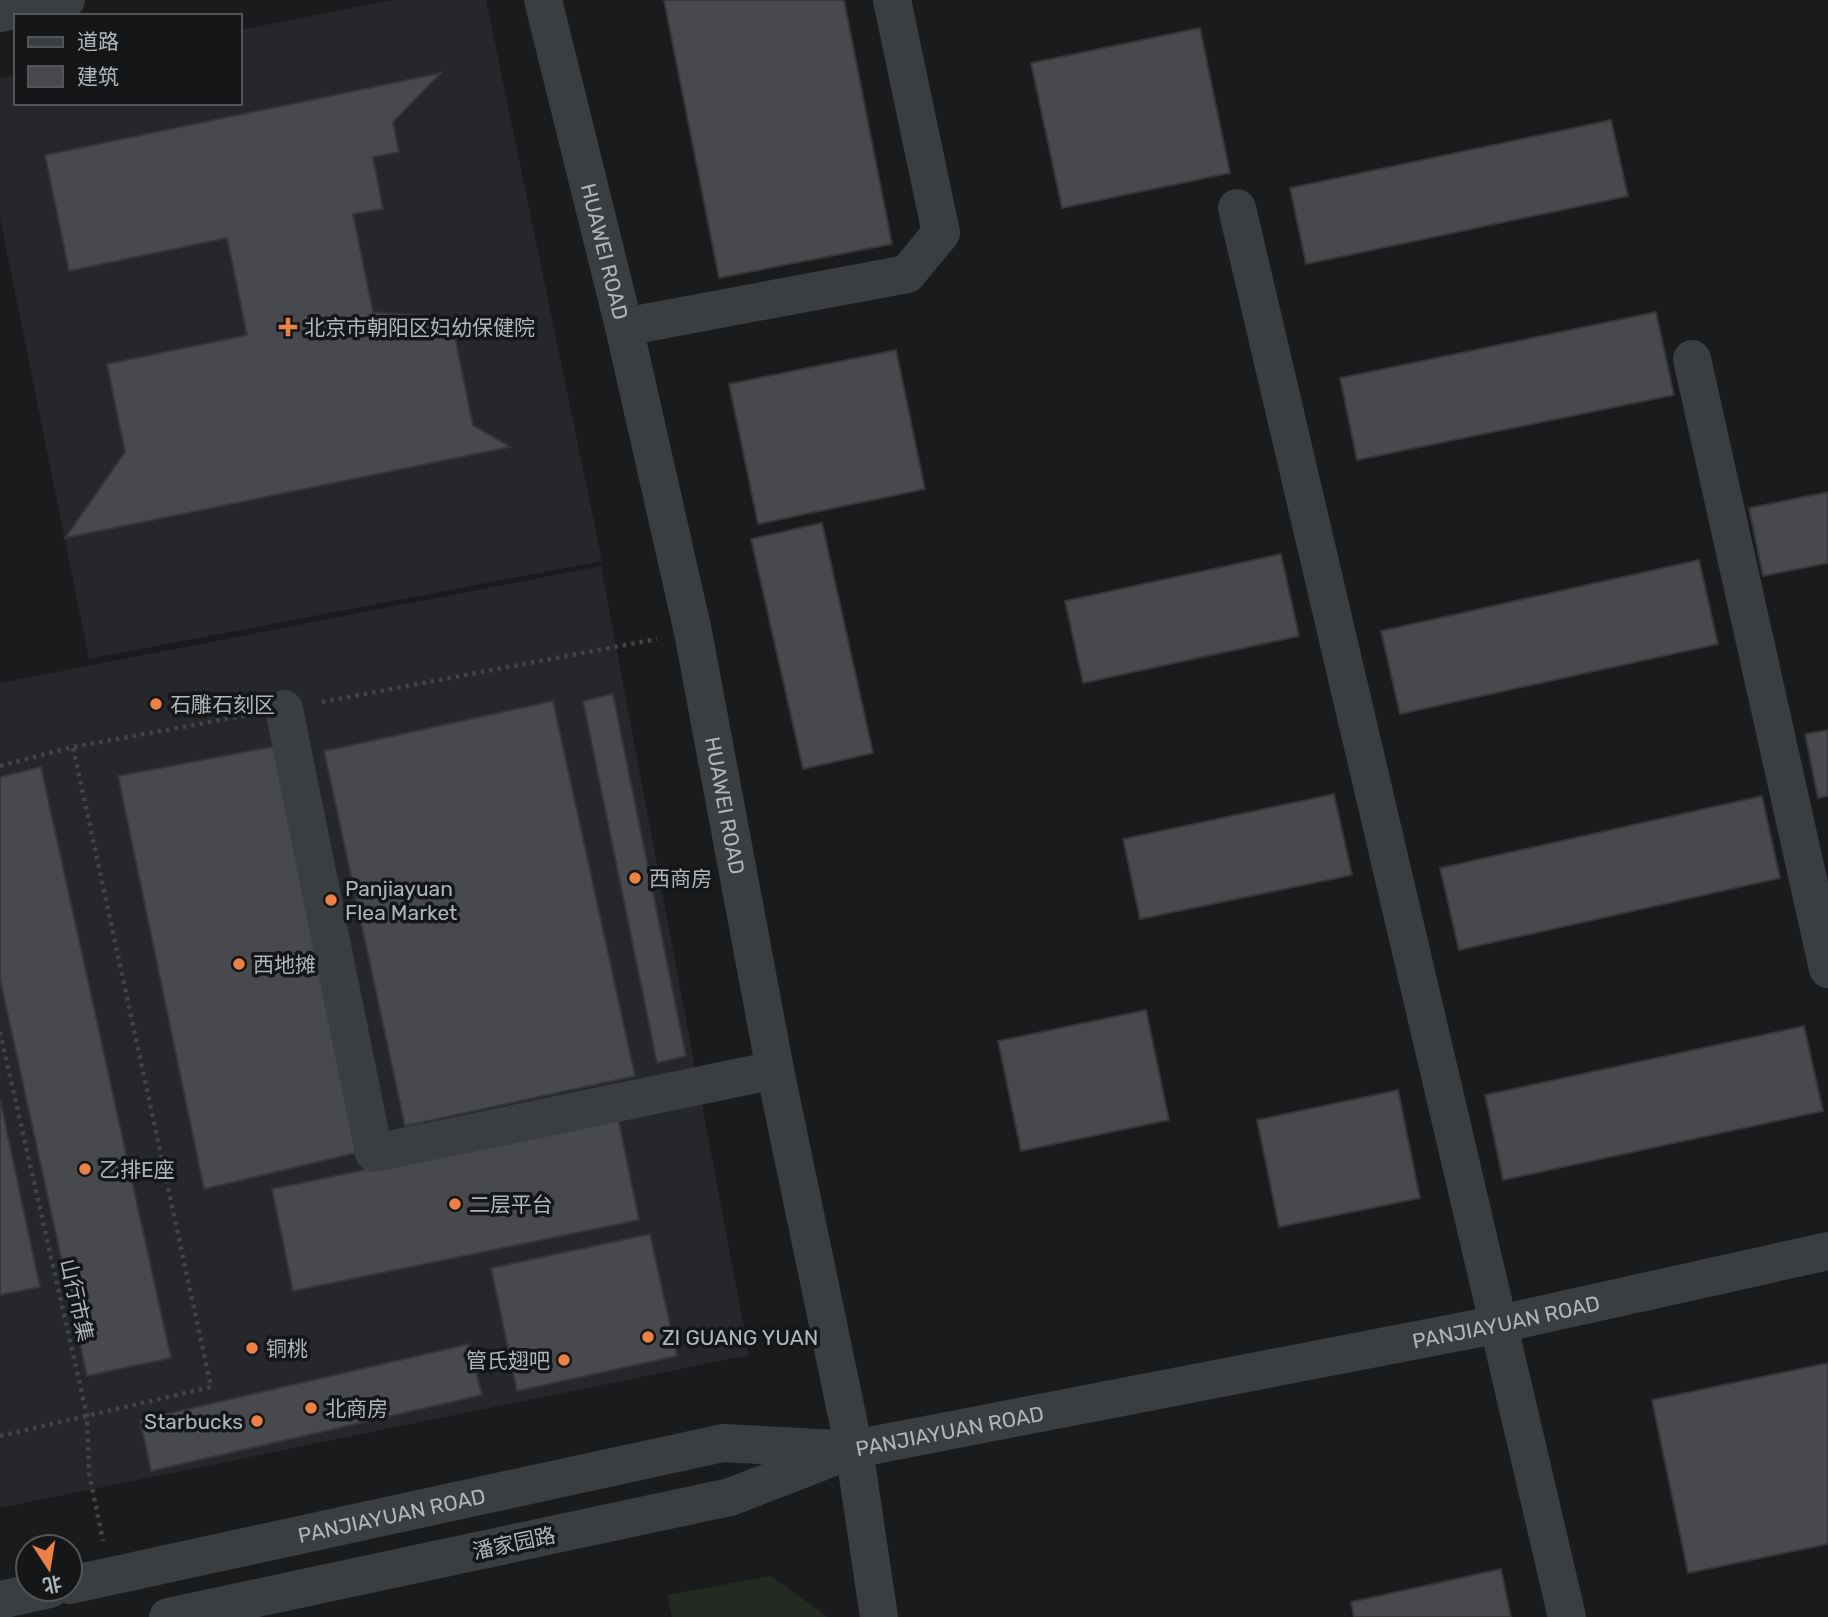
<svg xmlns="http://www.w3.org/2000/svg" width="1828" height="1617" viewBox="0 0 1828 1617" font-family="Rubik,'Noto Sans SC',sans-serif">
<style>
.built{fill:#26272a}
.green{fill:#232a22}
.building{fill:#47494c;stroke:#343638;stroke-width:2}
.lines{fill:none;stroke-linecap:round;stroke-linejoin:round}
.path{stroke:#414548;stroke-width:4.5;stroke-dasharray:3.5 5;stroke-linecap:butt}
.minor{stroke:#3b3e41;stroke-width:38}
.poi-dot{fill:#eb8144;stroke:#151618;stroke-width:2.5}
.labels{text-anchor:middle;dominant-baseline:central;stroke-width:7;stroke-linejoin:round;paint-order:stroke}
.street-label{font-size:21px;fill:#adb6bb;stroke:#151618}
.poi-label{font-size:21px;fill:#adb6bb;stroke:#151618;text-anchor:start}
</style>
<rect width="100%" height="100%" fill="#1a1b1d"/>
<!-- built -->
<path class="built" d="M392,0H486L602,561L89,659L0,218V78L16,75V103H240V30Z
M601,566L749,1355L0,1508V683Z"/>
<!-- green -->
<path class="green" d="M771,1576L828,1617H672L667,1595Z"/>
<!-- building -->
<path class="building" d="M664,0H844L892,244L719,278Z
M1200,28L1230,173L1062,208L1031,63Z
M441,73L393,122L399,152L373,157L383,209L353,214L373,312L451,318L473,425L510,447L65,538L125,452L107,364L247,335L227,238L69,271L45,155Z
M1611,120L1628,196L1306,264L1290,188Z
M1656,312L1674,395L1357,460L1340,378Z
M896,350L925,489L758,524L729,384Z
M1828,492V563L1763,576L1749,508Z
M822,523L873,753L803,769L751,539Z
M1281,554L1299,636L1083,683L1065,601Z
M1699,560L1718,644L1400,714L1381,631Z
M613,694L686,1056L657,1063L583,701Z
M553,701L635,1076L405,1126L324,751Z
M1828,730V796L1818,798L1805,734Z
M276,746L360,1152L204,1189L118,776Z
M41,767L171,1358L87,1376L0,979V777Z
M1334,794L1352,875L1140,919L1123,839Z
M1762,796L1780,878L1459,950L1440,868Z
M1146,1010L1169,1120L1021,1151L998,1041Z
M1804,1026L1823,1111L1503,1180L1485,1095Z
M1398,1090L1420,1198L1279,1227L1257,1120Z
M0,1099L40,1287L0,1295Z
M618,1117L639,1220L293,1291L272,1189Z
M650,1234L677,1356L517,1391L491,1268Z
M469,1344L482,1395L151,1471L140,1420Z
M1828,1363V1544L1688,1573L1652,1400Z
M1501,1569L1511,1617H1354L1351,1602Z"/>
<g class="lines">
<!-- path -->
<path class="path" d="M322,702L657,639
M0,766L73,747L248,715
M0,1032L87,1416L89,1473L103,1541
M0,1436L211,1387L73,747"/>
<!-- minor -->
<g class="minor">
<path id="s1" d="M543,0L624,327L693,632L775,1070L854,1449L879,1617"/>
<path d="M0,13L66,0"/>
<path d="M1237,208L1567,1617"/>
<path d="M624,327L907,274L941,233L892,0"/>
<path d="M1692,359L1828,969"/>
<path d="M284,709L374,1153L775,1070"/>
<path id="s2" d="M70,1585L723,1443L838,1449"/>
<path d="M0,1600L50,1589"/>
<path id="s3" d="M168,1617L730,1497L854,1449L1500,1324L1828,1251"/>
</g>
</g>
<!-- markers -->
<g class="poi-dot">
<path d="M284.5 316.5h7v7h7v7h-7v7h-7v-7h-7v-7h7z"/>
<circle cx="156" cy="704" r="7"/>
<circle cx="635" cy="878" r="7"/>
<circle cx="331" cy="900" r="7"/>
<circle cx="239" cy="964" r="7"/>
<circle cx="85" cy="1169" r="7"/>
<circle cx="455" cy="1204" r="7"/>
<circle cx="648" cy="1337" r="7"/>
<circle cx="252" cy="1348" r="7"/>
<circle cx="564" cy="1360" r="7"/>
<circle cx="311" cy="1408" r="7"/>
<circle cx="257" cy="1421" r="7"/>
</g>
<g class="labels">
<!-- street labels -->
<g class="street-label">
<text stroke="none"><textPath href="#s1" startOffset="259">HUAWEI ROAD</textPath></text>
<text stroke="none"><textPath href="#s1" startOffset="826">HUAWEI ROAD</textPath></text>
<text transform="translate(77 1300) rotate(77)">山行市集</text>
<text stroke="none"><textPath href="#s3" startOffset="1372">PANJIAYUAN ROAD</textPath></text>
<text stroke="none"><textPath href="#s3" startOffset="805">PANJIAYUAN ROAD</textPath></text>
<text stroke="none"><textPath href="#s2" startOffset="329">PANJIAYUAN ROAD</textPath></text>
<text transform="translate(514 1543) rotate(-12)">潘家园路</text>
</g>
<!-- poi labels -->
<g class="poi-label">
<text x="304" y="327">北京市朝阳区妇幼保健院</text>
<text x="170" y="704">石雕石刻区</text>
<text x="649" y="878">西商房</text>
<text x="345" y="888">Panjiayuan<tspan x="345" dy="24">Flea Market</tspan></text>
<text x="253" y="964">西地摊</text>
<text x="99" y="1169">乙排E座</text>
<text x="469" y="1204">二层平台</text>
<text x="662" y="1337">ZI GUANG YUAN</text>
<text x="266" y="1348">铜桃</text>
<text x="550" y="1360" text-anchor="end">管氏翅吧</text>
<text x="325" y="1408">北商房</text>
<text x="243" y="1421" text-anchor="end">Starbucks</text>
</g>
</g>
<!-- legend -->
<rect x="14" y="14" width="228" height="91" fill="#151618" stroke="#525659" stroke-width="2"/>
<rect x="28" y="37" width="35" height="10" fill="#3b3e41" stroke="#525659" stroke-width="2"/>
<text x="77" y="49" font-size="21" fill="#adb6bb">道路</text>
<rect x="28" y="66" width="35" height="21" fill="#47494c" stroke="#525659" stroke-width="2"/>
<text x="77" y="84" font-size="21" fill="#adb6bb">建筑</text>
<!-- north arrow -->
<g transform="translate(49 1568) rotate(168)"><circle r="33" fill="#151618" stroke="#525659" stroke-width="2"/>
<path d="M0-5L12 26L0 18L-12 26Z" fill="#eb8144"/>
<text y="-10" font-size="19" font-weight="bold" text-anchor="middle" fill="#adb6bb">北</text>
</g>
</svg>
